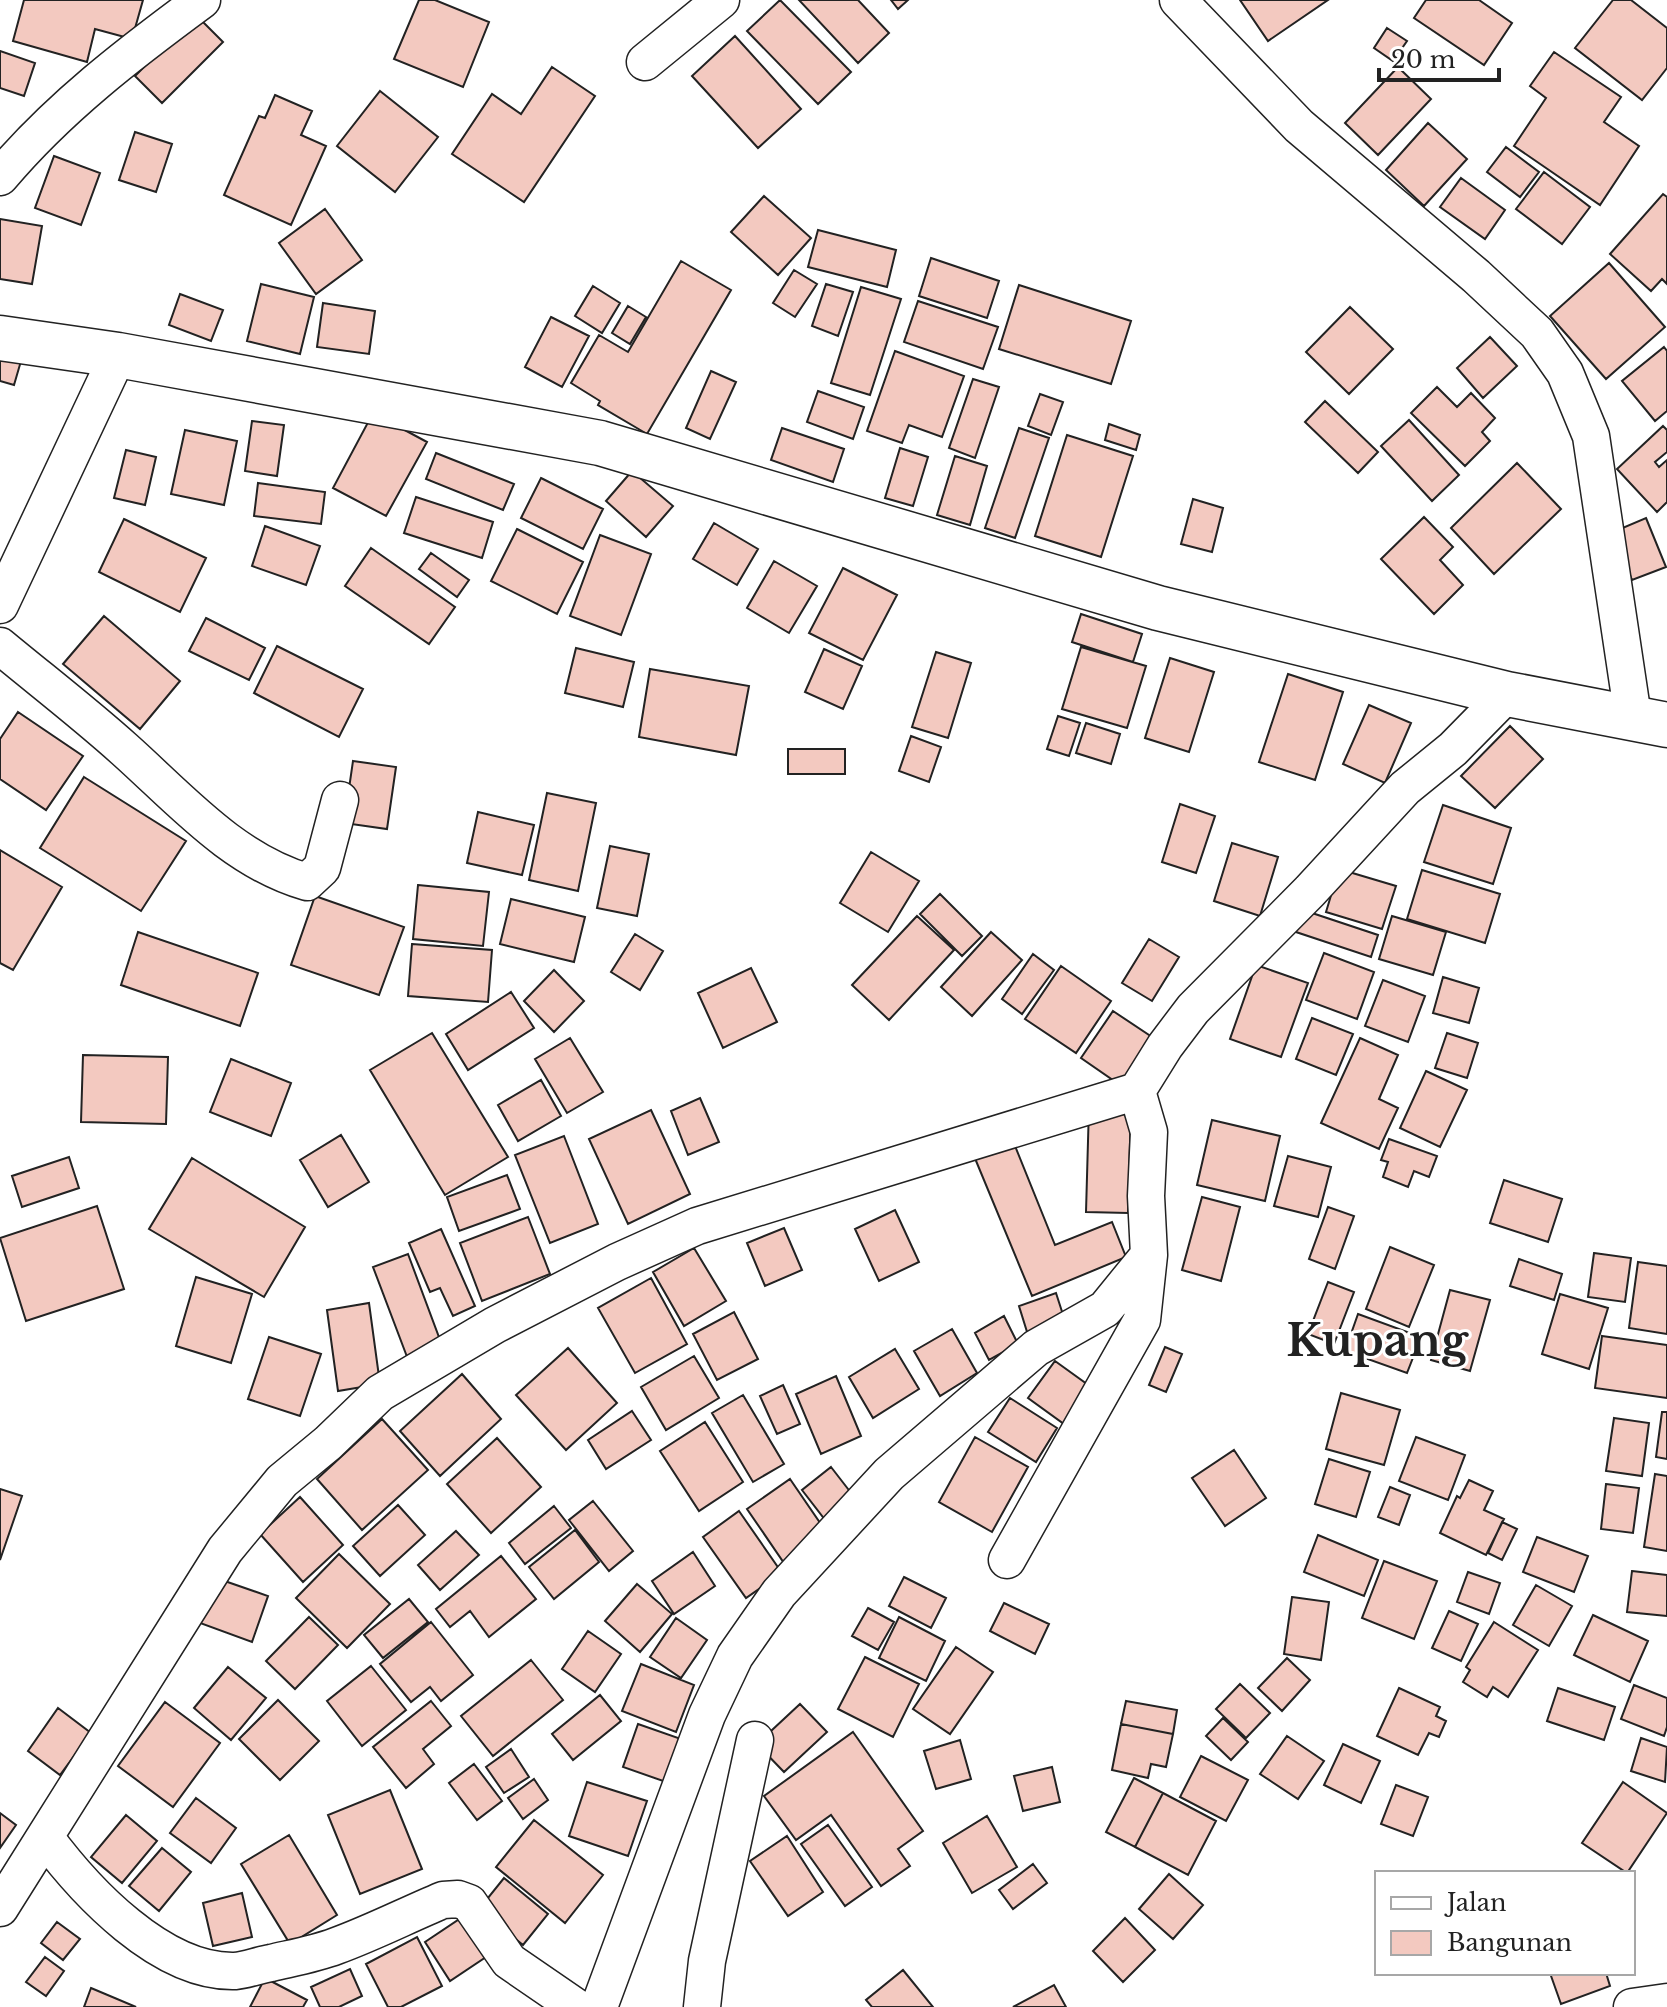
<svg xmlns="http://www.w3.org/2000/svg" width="1667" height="2007" viewBox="0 0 1667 2007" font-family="'Libre Baskerville',serif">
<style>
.building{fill:#f3c9c0;stroke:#222;stroke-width:2}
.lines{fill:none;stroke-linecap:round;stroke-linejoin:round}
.minor-casing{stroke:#222;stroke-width:39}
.tertiary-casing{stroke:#222;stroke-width:47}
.minor{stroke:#fff;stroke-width:36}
.tertiary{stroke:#fff;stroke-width:44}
.labels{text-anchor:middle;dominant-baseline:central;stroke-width:6;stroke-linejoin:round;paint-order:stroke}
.town-label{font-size:44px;font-weight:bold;fill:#222;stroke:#fff}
</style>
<rect width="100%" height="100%" fill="#fff"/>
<!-- building -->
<path class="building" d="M24,0H143L132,39L95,29L87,62L13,41Z
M419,0H435L489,22L463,87L394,59Z
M780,0L851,72L818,104L747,31Z
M799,0H858L889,33L858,63Z
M891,0H908L898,9Z
M1240,0H1328L1268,41Z
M1426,0H1479L1512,23L1484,65L1414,18Z
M1613,0H1631L1667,28V68L1642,100L1575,48Z
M196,15L223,42L162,103L135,76Z
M1387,28L1407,41L1393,61L1374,48Z
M735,36L801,109L758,148L692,76Z
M0,51L35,63L24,96L0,88Z
M1554,52L1621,97L1604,122L1639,146L1600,205L1514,146L1546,98L1530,86Z
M552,67L595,96L524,202L452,154L492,94L521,114Z
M1398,67L1431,99L1378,155L1345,123Z
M380,91L438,137L395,192L337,146Z
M275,95L312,111L301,135L326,146L291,225L224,195L259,116L265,118Z
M1428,123L1467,159L1424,206L1386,170Z
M135,132L172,144L156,192L119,180Z
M1506,147L1539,172L1520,197L1487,172Z
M54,156L100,173L81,225L35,208Z
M1544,172L1590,207L1562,244L1516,209Z
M1461,178L1505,210L1485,239L1440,207Z
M1663,194L1667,197V284L1662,279L1651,291L1610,254Z
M764,196L811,238L778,275L731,232Z
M325,209L362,260L316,294L279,243Z
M0,219L42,226L32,284L0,279Z
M818,230L896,250L887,287L808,267Z
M931,258L999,281L987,318L919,296Z
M681,261L731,290L647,434L598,405L600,401L571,383L599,335L628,352Z
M1609,263L1665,327L1606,379L1550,316Z
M794,270L817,284L795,317L773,303Z
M261,284L314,297L300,354L247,341Z
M826,284L853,292L838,336L812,326Z
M1019,285L1131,321L1111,384L999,349Z
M593,286L620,303L602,333L575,316Z
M861,287L901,299L870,395L831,383Z
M180,294L223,310L211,341L169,325Z
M918,301L998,327L983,369L904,342Z
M323,303L375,311L369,354L317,347Z
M628,306L646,317L630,344L612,333Z
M1350,307L1393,349L1349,394L1306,352Z
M551,317L589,336L562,387L525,367Z
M1490,337L1517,366L1483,398L1457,368Z
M1664,347L1667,351V411L1655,421L1622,381Z
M895,351L964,376L942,437L909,425L902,443L867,431Z
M0,354L21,361L14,385L0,381Z
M711,371L736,382L710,439L686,428Z
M973,379L999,387L975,458L949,448Z
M1437,387L1457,407L1471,393L1495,418L1482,432L1490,441L1465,466L1411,413Z
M818,391L864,407L853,439L807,422Z
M1040,394L1063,402L1051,435L1028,426Z
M1325,401L1378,452L1358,473L1305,422Z
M373,413L427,442L386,516L333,488Z
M1409,420L1459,475L1432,501L1381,446Z
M252,421L284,425L277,476L245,471Z
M1109,424L1140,435L1136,450L1105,440Z
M1663,426L1667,430V452L1655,462L1659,467L1667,460V502L1657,512L1617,469Z
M782,428L844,449L833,482L771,460Z
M1019,428L1049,438L1015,538L985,528Z
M185,430L237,441L224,505L171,494Z
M1067,435L1133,456L1101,557L1035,536Z
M900,448L928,457L913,506L885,498Z
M126,450L156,457L145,505L114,498Z
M436,453L514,484L503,510L426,479Z
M955,456L987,466L970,525L937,515Z
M1517,463L1561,509L1494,574L1451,528Z
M632,471L673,506L646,537L606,501Z
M541,478L603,509L583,549L521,518Z
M258,483L325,492L321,524L254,516Z
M416,497L493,522L482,558L404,533Z
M1193,499L1223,508L1212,552L1181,544Z
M1424,517L1453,547L1440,560L1463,585L1434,614L1381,559Z
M1646,518L1666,567L1632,580L1613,532Z
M124,519L206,558L180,612L99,572Z
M714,523L758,549L737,585L693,559Z
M265,526L320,546L306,585L252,566Z
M517,529L583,562L557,614L491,581Z
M600,535L651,554L621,635L570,616Z
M371,548L455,607L429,644L345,586Z
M431,553L469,580L457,597L419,569Z
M774,561L817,586L789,633L747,608Z
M843,568L897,595L863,660L809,633Z
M1081,614L1142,634L1133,662L1072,642Z
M104,616L180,681L140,729L63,664Z
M206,618L265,648L249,680L189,651Z
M277,646L363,689L339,737L254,693Z
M1081,647L1146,666L1127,728L1062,709Z
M576,648L634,662L623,707L565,693Z
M824,649L862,666L843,709L805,692Z
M936,652L971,663L948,738L912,727Z
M1170,658L1214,672L1189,752L1145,738Z
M650,669L749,686L736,755L639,737Z
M1288,674L1343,692L1315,780L1259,762Z
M1369,705L1411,723L1385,783L1343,764Z
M18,712L83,756L46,810L0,779V739Z
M1058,716L1080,723L1069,756L1047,749Z
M1086,723L1120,734L1111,764L1076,753Z
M1510,726L1543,759L1495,808L1461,776Z
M911,736L941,747L929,782L899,771Z
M788,749H845V774H788Z
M353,761L396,767L387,829L344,823Z
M84,777L186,841L141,911L40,848Z
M547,793L596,803L578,891L529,880Z
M1180,804L1215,816L1196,873L1162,862Z
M1443,805L1511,828L1493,884L1424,862Z
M478,812L534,825L522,875L467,863Z
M1232,843L1278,857L1260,916L1214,901Z
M610,846L649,854L637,916L597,908Z
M0,850L62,887L13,970L0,963Z
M871,852L919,881L888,932L840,903Z
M1339,869L1396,886L1382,929L1326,912Z
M1422,870L1500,894L1485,943L1407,919Z
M418,885L489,892L483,946L413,939Z
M940,894L982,936L962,956L920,914Z
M315,896L404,927L379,995L291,965Z
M511,899L585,917L574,962L500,944Z
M1297,908L1378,935L1371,957L1290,930Z
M917,916L954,950L889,1020L852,985Z
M1392,916L1446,932L1433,975L1379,959Z
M138,932L258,973L240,1026L121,985Z
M991,932L1022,960L972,1016L941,987Z
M635,934L663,951L640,990L611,972Z
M1149,939L1179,957L1152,1001L1122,983Z
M412,944L492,950L488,1002L408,996Z
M1324,953L1374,972L1357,1019L1306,1000Z
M1033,954L1054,970L1022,1014L1002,999Z
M1256,965L1308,983L1281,1057L1230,1039Z
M1061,966L1111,1001L1076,1053L1025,1019Z
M751,968L777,1022L723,1048L698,993Z
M554,970L584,1001L554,1032L524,1001Z
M1443,977L1479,988L1469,1023L1433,1013Z
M1383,980L1425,996L1408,1042L1365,1026Z
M511,992L534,1028L468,1070L446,1034Z
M1113,1011L1155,1039L1123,1087L1081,1058Z
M1312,1018L1353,1034L1336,1075L1296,1059Z
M432,1033L508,1157L445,1195L370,1070Z
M1447,1033L1478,1043L1467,1078L1435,1068Z
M570,1038L603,1092L567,1113L535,1059Z
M1360,1038L1398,1055L1379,1099L1398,1108L1379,1149L1321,1123Z
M83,1055L168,1057L166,1124L81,1122Z
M231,1059L291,1083L271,1136L210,1112Z
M1426,1071L1467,1090L1440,1147L1400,1128Z
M541,1080L561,1116L518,1141L498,1105Z
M700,1098L719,1142L688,1155L671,1111Z
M1089,1106L1131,1107L1128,1213L1086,1212Z
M651,1110L690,1194L628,1224L589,1139Z
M1212,1120L1280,1136L1265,1201L1197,1185Z
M341,1135L369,1182L328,1207L300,1160Z
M564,1136L598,1224L550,1243L515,1155Z
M1389,1139L1437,1156L1429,1177L1414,1171L1408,1187L1383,1177L1388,1162L1381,1160Z
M1013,1141L1055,1245L1112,1222L1126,1257L1032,1296L974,1156Z
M1288,1156L1331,1167L1318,1217L1274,1206Z
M69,1157L79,1188L22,1207L12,1176Z
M192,1158L305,1227L264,1297L149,1229Z
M507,1175L520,1209L459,1231L447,1197Z
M1504,1180L1562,1199L1548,1242L1490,1223Z
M1202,1197L1240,1207L1221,1281L1182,1270Z
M97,1206L124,1289L26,1321L0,1238Z
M1328,1207L1354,1216L1335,1269L1309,1259Z
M895,1210L919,1262L879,1281L855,1229Z
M528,1217L550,1274L482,1301L460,1243Z
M784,1228L802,1270L765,1286L747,1243Z
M441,1229L475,1306L453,1316L440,1288L430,1292L409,1243Z
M1390,1247L1434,1265L1409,1327L1366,1309Z
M694,1248L726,1301L684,1326L653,1272Z
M1594,1253L1631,1258L1625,1302L1588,1297Z
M408,1254L443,1348L409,1362L373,1267Z
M1519,1259L1562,1274L1554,1300L1510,1286Z
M1638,1262L1667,1266V1334L1629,1328Z
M196,1277L252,1294L231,1363L176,1346Z
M651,1278L687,1344L635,1373L598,1308Z
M1328,1282L1354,1292L1334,1344L1308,1334Z
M1450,1290L1490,1300L1470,1371L1431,1360Z
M1056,1293L1066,1324L1028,1335L1019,1306Z
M1560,1294L1608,1308L1589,1369L1542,1354Z
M369,1303L380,1384L338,1391L327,1310Z
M734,1312L758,1359L717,1380L693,1334Z
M1358,1314L1421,1337L1407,1373L1345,1351Z
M1004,1316L1018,1344L989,1360L975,1333Z
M952,1329L977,1373L940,1396L914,1351Z
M1602,1336L1667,1345V1398L1595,1388Z
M269,1337L321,1354L300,1416L248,1399Z
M1165,1347L1182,1354L1166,1392L1149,1385Z
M568,1348L617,1403L566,1450L516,1395Z
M895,1349L919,1389L873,1418L849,1377Z
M694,1356L719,1398L666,1430L641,1387Z
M1055,1361L1091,1387L1064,1424L1028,1398Z
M462,1374L501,1419L440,1476L400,1431Z
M836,1376L861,1436L821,1454L796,1394Z
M783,1385L800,1424L777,1434L760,1396Z
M1341,1393L1400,1410L1384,1465L1326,1449Z
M743,1395L784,1464L753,1482L712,1413Z
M1010,1398L1057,1428L1036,1462L988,1432Z
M632,1411L651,1440L606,1469L588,1440Z
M1662,1412H1667V1459L1656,1457Z
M1614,1418L1649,1423L1642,1476L1606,1471Z
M382,1419L428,1470L362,1530L317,1479Z
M705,1422L743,1482L699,1511L660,1451Z
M975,1437L1028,1467L992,1532L939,1502Z
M1416,1437L1465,1455L1448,1500L1399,1481Z
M497,1438L541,1487L491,1533L447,1484Z
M1234,1450L1266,1498L1225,1526L1192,1478Z
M1329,1459L1370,1472L1356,1517L1315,1504Z
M831,1467L855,1498L826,1521L802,1490Z
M1655,1474L1667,1476V1551L1644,1547Z
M790,1479L827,1533L784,1563L747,1509Z
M1469,1480L1493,1491L1484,1510L1504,1519L1486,1555L1440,1533L1457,1496L1460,1498Z
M1606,1484L1639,1488L1633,1533L1601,1529Z
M1390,1487L1410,1495L1399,1525L1378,1517Z
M0,1489L22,1496L0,1560Z
M300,1497L343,1545L303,1582L260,1534Z
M593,1501L633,1551L609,1571L569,1520Z
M398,1505L425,1535L380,1576L353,1546Z
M554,1506L571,1528L525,1564L509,1543Z
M739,1511L782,1573L746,1598L703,1537Z
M1502,1522L1517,1529L1502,1560L1488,1553Z
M575,1530L599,1562L554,1599L529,1567Z
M456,1531L479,1555L440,1590L418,1565Z
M1318,1535L1378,1560L1364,1596L1304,1572Z
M1537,1537L1588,1556L1574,1592L1523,1572Z
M693,1552L715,1586L674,1614L652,1581Z
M339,1554L390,1604L347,1648L296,1598Z
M501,1556L536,1599L489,1637L470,1611L450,1627L436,1609Z
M1384,1561L1437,1581L1414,1639L1362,1618Z
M1632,1571L1667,1575V1616L1627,1612Z
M1468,1572L1500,1583L1489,1614L1457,1602Z
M904,1577L946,1598L931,1628L889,1606Z
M216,1578L268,1596L252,1642L200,1623Z
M637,1584L672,1614L640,1652L605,1621Z
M1536,1585L1572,1606L1549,1646L1513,1625Z
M1292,1597L1329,1602L1321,1660L1284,1654Z
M409,1599L428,1622L383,1658L364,1635Z
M1004,1603L1049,1624L1035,1654L990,1631Z
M868,1608L894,1622L878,1650L852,1636Z
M1449,1611L1478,1624L1461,1661L1432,1648Z
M1593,1615L1648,1641L1630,1682L1574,1655Z
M309,1617L338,1645L295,1689L266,1661Z
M899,1617L945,1641L926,1681L879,1658Z
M676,1618L707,1640L681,1678L650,1657Z
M431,1622L473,1675L441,1701L430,1687L411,1702L380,1664Z
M1494,1622L1538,1650L1508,1697L1493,1687L1487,1697L1463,1682L1470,1670L1466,1667Z
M588,1631L621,1654L595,1692L562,1669Z
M956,1647L993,1672L950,1734L913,1709Z
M865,1657L919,1684L893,1737L838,1709Z
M1287,1658L1310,1680L1282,1711L1258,1688Z
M531,1660L563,1700L493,1756L461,1716Z
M641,1664L694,1685L676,1732L622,1711Z
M371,1666L406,1710L362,1746L327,1701Z
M228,1667L266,1698L231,1740L194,1708Z
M1240,1684L1270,1713L1246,1738L1216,1709Z
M1634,1685L1667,1698V1727L1664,1736L1621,1719Z
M1399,1688L1440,1707L1436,1716L1446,1721L1439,1737L1429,1733L1418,1755L1377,1736Z
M1558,1688L1615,1707L1604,1740L1547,1721Z
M600,1695L621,1721L573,1760L552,1734Z
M278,1700L319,1741L280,1780L239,1739Z
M431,1701L451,1726L423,1749L434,1764L406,1788L373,1747Z
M1126,1701L1177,1710L1173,1734L1121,1724Z
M165,1702L220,1743L173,1807L118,1766Z
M800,1704L827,1732L784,1772L757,1744Z
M58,1708L91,1733L60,1775L28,1751Z
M1223,1718L1248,1742L1231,1760L1206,1736Z
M638,1724L684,1740L669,1783L623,1767Z
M1121,1724L1173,1734L1166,1767L1151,1764L1148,1778L1112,1770Z
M853,1732L923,1831L898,1849L910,1866L881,1886L831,1815L796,1840L764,1796Z
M1287,1736L1324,1761L1298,1799L1260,1774Z
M1641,1738L1667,1747L1665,1782L1631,1771Z
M960,1740L971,1779L936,1789L924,1751Z
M1343,1744L1380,1761L1361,1803L1324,1785Z
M511,1749L529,1777L504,1793L486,1767Z
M1201,1756L1248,1780L1226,1821L1180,1797Z
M474,1764L502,1801L477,1820L449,1783Z
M1052,1767L1060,1802L1023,1811L1014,1776Z
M1134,1778L1163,1793L1135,1847L1106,1832Z
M534,1779L548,1800L523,1819L508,1798Z
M587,1782L647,1801L628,1856L569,1836Z
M1623,1782L1667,1813L1627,1873L1582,1843Z
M1396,1785L1428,1797L1413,1836L1381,1824Z
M390,1790L422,1869L360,1894L328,1815Z
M1163,1793L1216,1821L1188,1875L1135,1847Z
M196,1798L236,1828L211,1863L170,1833Z
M0,1813L16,1825L0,1848Z
M126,1815L157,1841L122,1883L91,1857Z
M987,1816L1017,1867L972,1893L943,1843Z
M534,1820L603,1875L565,1923L496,1867Z
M828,1825L872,1887L845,1906L801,1844Z
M289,1835L337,1915L290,1944L241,1864Z
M787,1836L823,1892L788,1916L750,1861Z
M162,1848L191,1872L159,1911L129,1886Z
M1033,1864L1047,1883L1013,1909L999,1890Z
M1169,1874L1203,1905L1173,1939L1139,1909Z
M504,1878L548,1914L523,1945L479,1909Z
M242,1893L252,1937L213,1946L203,1903Z
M467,1914L492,1953L450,1981L425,1942Z
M1125,1918L1155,1950L1123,1982L1093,1951Z
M57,1922L80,1939L63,1960L41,1943Z
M417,1937L442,1986L401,2007H388L366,1964Z
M45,1957L64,1971L46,1996L26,1982Z
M350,1969L362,1996L339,2007H320L311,1987Z
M903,1970L933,2007H872L866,2000Z
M1550,1973H1606L1610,1986L1561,2004Z
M265,1978L307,2000L303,2007H250Z
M1054,1985L1066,2007H1013Z
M91,1988L136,2007H84Z"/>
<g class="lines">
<defs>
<path id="minor" d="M1178,0L1299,126L1476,276L1537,333L1565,373L1591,436L1633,717
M645,62L721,0
M0,177C58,108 130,53 202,0
M0,605L118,355
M0,646C41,680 84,713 124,749C179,798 233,861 307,882L322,868L340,800
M1007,1560L1142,1320L1149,1255
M45,1837C85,1891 161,1973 235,1971C246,1970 259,1965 271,1963C292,1958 315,1954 336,1946C372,1933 407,1915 443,1900L458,1899L469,1903L509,1961L576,2007
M0,1908L225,1550L282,1481L328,1443L380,1393L495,1325L617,1262L697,1226L1137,1091L1165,1046L1193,1009L1310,891L1405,788L1453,749L1507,694
M599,2007L707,1715L735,1656L779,1593L889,1474L1036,1348L1105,1309L1149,1255L1146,1196L1149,1132L1137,1091
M702,2007L707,1961L755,1740
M1632,2007L1667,2002"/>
<path id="tertiary" d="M0,338L118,355L600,443L1158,608L1507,694L1667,725"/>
</defs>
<!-- minor casing -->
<use href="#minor" class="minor-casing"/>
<!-- tertiary casing -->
<use href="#tertiary" class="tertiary-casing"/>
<!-- minor -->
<use href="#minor" class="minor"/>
<!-- tertiary -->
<use href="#tertiary" class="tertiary"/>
</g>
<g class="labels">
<!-- town labels -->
<g class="town-label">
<text x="1377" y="1340">Kupang</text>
</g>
</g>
<!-- legend -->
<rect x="1375" y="1871" width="260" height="104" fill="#ffffff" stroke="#a7a7a7" stroke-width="2"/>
<rect x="1391" y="1897" width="40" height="12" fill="#ffffff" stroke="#a7a7a7" stroke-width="2"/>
<text x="1447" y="1911" font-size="24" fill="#222222">Jalan</text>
<rect x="1391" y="1931" width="40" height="24" fill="#f3c9c0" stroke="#a7a7a7" stroke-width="2"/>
<text x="1447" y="1951" font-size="24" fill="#222222">Bangunan</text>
<!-- scale -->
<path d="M1379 68v12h120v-12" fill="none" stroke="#222222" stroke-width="4"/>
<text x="1391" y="68" font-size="24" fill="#222222" stroke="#ffffff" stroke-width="6" paint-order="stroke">20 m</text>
</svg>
